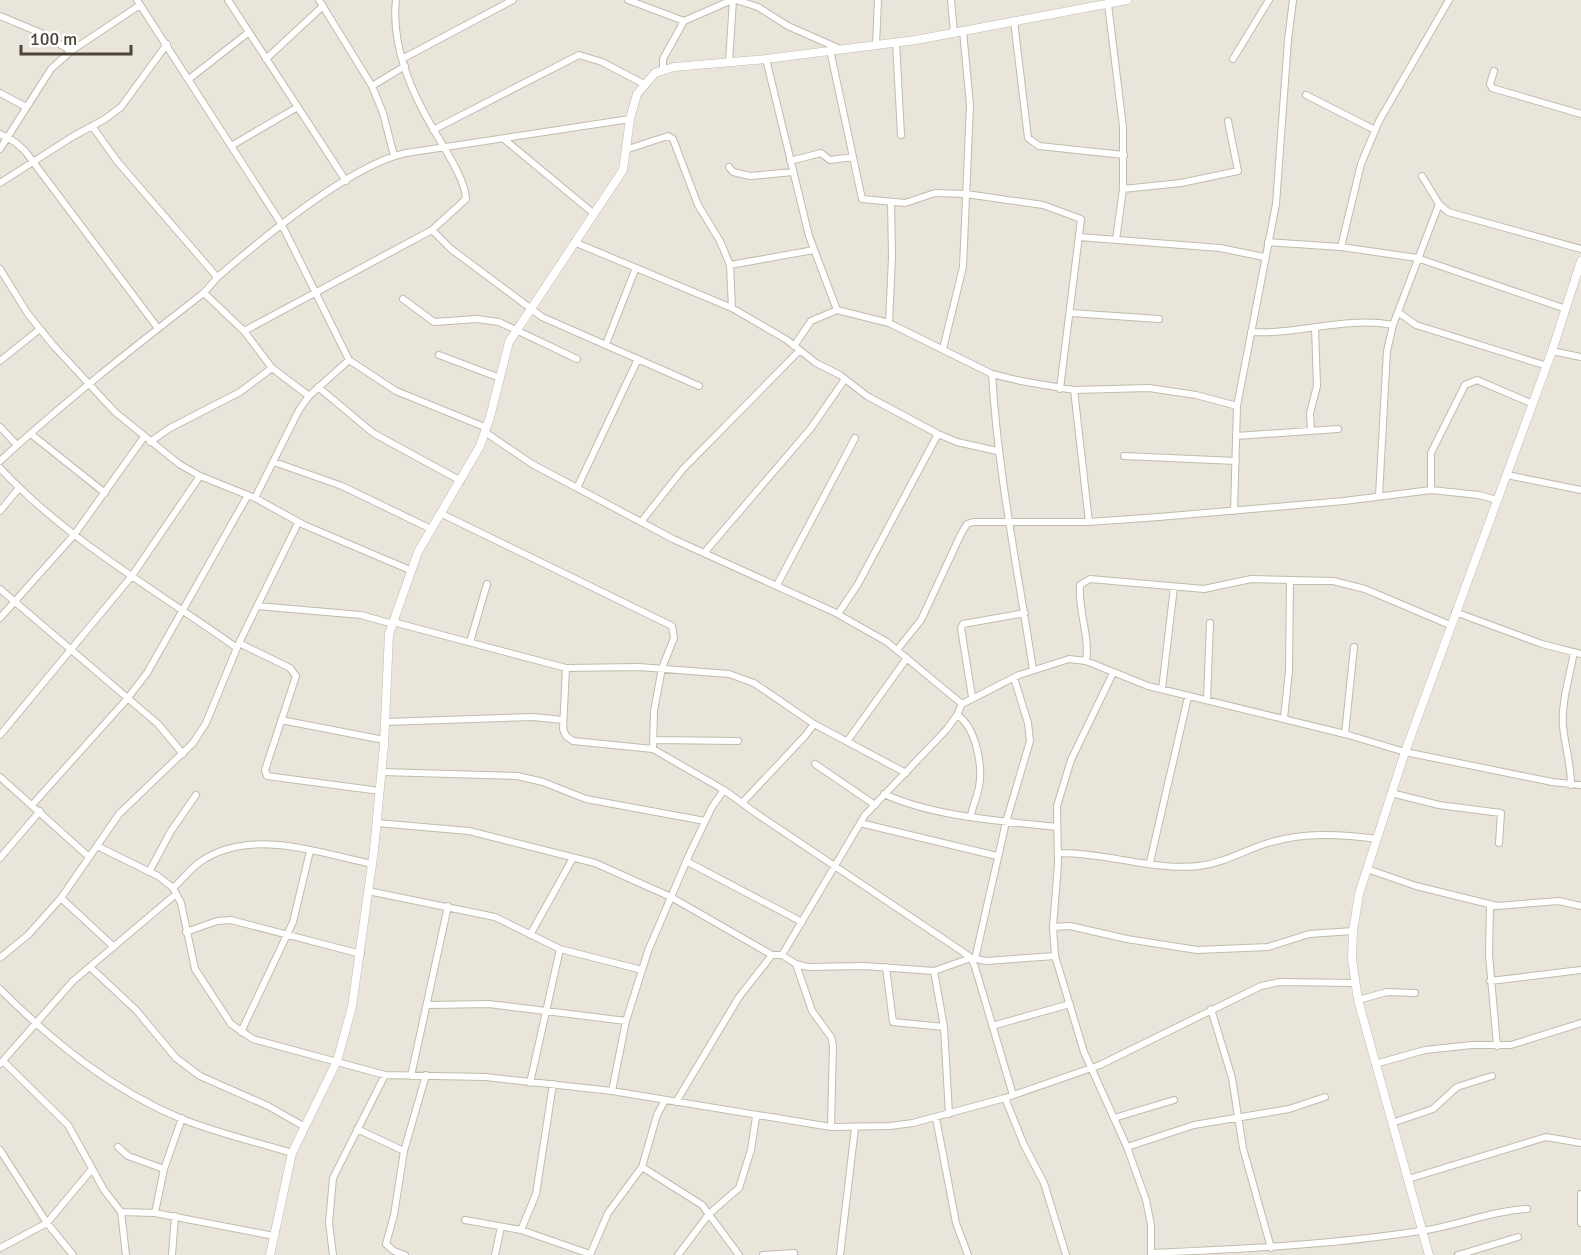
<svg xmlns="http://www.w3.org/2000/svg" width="1581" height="1255" viewBox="0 0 1581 1255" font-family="Signika,sans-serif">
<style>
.residential{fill:#eae5da}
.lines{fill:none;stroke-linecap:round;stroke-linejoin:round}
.minor-casing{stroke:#c2bbae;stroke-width:8}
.tertiary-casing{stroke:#c2bbae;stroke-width:9}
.minor{stroke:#fff;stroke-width:6}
.tertiary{stroke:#fff;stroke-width:8}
</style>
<rect width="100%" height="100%" fill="#f6f3ec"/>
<!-- residential -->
<path class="residential" d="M0,0H1581V1255H0Z"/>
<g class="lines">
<defs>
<path id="minor" d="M137,0L282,225L349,360L396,391L487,428
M228,0L346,181
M319,0L372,86L383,113L394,156
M628,0L684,21
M736,0L758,7L788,26L840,49
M951,0L954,33
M1108,4L1123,127V189L1116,240
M0,16L41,33L71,51
M1014,21L1028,138L1039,146L1124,155
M896,42L901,135
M876,44L878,0
M830,50L862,199L905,203L935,193L966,194L1043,205L1081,219L1060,389
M266,59L323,6
M402,59L513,0
M766,59L809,236L837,310
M1233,59L1269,0
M729,62L733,0
M663,70V59L684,21L732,0
M1494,71L1490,84L1492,88L1581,114
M189,79L249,32
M372,86L405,66
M0,93L26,107
M1306,95L1375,130
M92,126L117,161L217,277
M433,130L579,55L602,62L644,84
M0,134L15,142L25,151L157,327
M504,139L593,213
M231,146L296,108
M0,149L51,69L71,51L140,5
M628,149L668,136L673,139L698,205L720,241L730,265L732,308
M790,161L821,153L830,160L853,157
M729,167L733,172L750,176L793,172
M1422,176L1439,204L1448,212L1581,249
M0,183L72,137L105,119L121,107L167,44
M1123,189L1181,183L1238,171L1228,121
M432,230L451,249L542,317L699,386
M1079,237L1220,248L1264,257
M574,242L732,308L787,340L816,363L840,375L867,396L938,434L957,442L997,451
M1268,242L1341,247L1417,258L1566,309
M1341,247L1361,164L1379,121L1449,0
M730,265L814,250
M0,269L28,314L53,345L115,412L179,464L200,476L255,498L304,525L410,570
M204,293L244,331L272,368L309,396
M403,299L434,322L477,319L499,322L577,359
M1398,312L1416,325L1547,366
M1071,313L1159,319
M889,323L892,257L891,202
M244,331L432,230L466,199C466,181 444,148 435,132C412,94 391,45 396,0
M1251,332C1298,335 1345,316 1393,325
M606,344L635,270
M794,346L811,321L837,310L889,323L992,374L1021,381L1074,390L1149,388L1196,395L1237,406
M943,349L963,267L970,105L963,31
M1552,351L1581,357
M439,355L500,378
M0,361L40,329
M992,374C998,475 1018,570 1033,670
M318,387L373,433L461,481
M1074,390L1089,522
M0,427L17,445
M1311,430L1310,413L1317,386L1315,327
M485,432L532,464L673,539L834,612L887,642L962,704
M31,434L105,493
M1236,436L1338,429
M150,442L170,428L240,392L272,368
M1124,456L1236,461
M0,461C64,402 133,348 201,295C208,290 213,281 220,275C264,237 350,165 406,153L630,119
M274,462L342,486L431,529
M0,468C68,541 156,590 237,648
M1507,475L1581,490
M577,488L638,359
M1431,490V453L1465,385L1477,380L1533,404
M1379,496L1387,351L1393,325L1439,204
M255,498L299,410L309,396L349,360
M0,511L19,488
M1234,511L1237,406L1276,204L1288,40L1293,0
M442,514L672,626L674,638L662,668L654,711L653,749
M641,522L683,469L799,351
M704,553L811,428L845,379
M777,585L855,438
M0,589L158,724L183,754
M257,606L361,615L393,624
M1455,612L1542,644L1581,654
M838,614L858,584L938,434
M0,618L74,535L144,437
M393,622L566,668L563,729L566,736L573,741L653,749L724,790L757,814L963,952L971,958L975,967L1013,1095
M470,642L487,584
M239,643L290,668L296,676L265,770L267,776L380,791
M897,650L921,620L961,534L967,524L973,522H1089L1159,517L1344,501L1431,490L1479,495L1497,500
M1086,661C1090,635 1078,612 1080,585L1090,579L1204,589L1251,579L1333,581L1365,589L1450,625
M566,668L639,667L729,674L754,683L814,724L906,773
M1113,673L1071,760L1057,806L1058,864L1053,927L1055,956L1084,1052L1127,1147L1146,1200L1151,1225V1255
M1162,689L1174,587
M972,697L961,628L963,624L1025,613
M1207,700L1210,623
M957,715C976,727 983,766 979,787C977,797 973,806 971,815
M1284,718L1289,671L1290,580
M281,720L384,740
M385,722L533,717L563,720
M1345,734L1354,647
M0,735L131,577L200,476
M653,740L738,741
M848,740L907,658
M815,764L875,805
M382,772L517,776L543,782L586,799L705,821
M0,777L89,857
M1571,785C1571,763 1565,747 1563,726C1561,703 1570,675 1574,652
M1391,793L1439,805L1501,813L1499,843
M884,794C934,817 1003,821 1057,827
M742,803L805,736L814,724
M33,804L127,699L147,673L248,495
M377,823L469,831L595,863L671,897L772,955
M860,823L997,856
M97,846L158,876L173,888L181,903L195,969L231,1024L253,1039L385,1075L485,1077L612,1091L831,1127L890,1126L913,1123L1005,1098L1100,1065L1261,986L1279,982L1355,983
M1058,853C1105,852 1152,871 1199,866C1224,863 1245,850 1268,843C1304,832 1341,834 1377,839
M0,858L40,811
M686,861L802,922
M1150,862L1188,697
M1367,869L1416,886L1497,906L1559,901L1581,906
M149,872L171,831L196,795
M173,888C182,880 190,869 200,862C250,827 319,853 372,864
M368,891L495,917L560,949L642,970
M61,898L114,947
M1490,904L1489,955L1497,1046
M1053,927L1070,926L1127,939L1197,950L1268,947L1309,934L1353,931
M186,932L217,921L231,920L361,954
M530,935L573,858
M782,955L796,964L808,967L864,966L934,971L971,958L986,961L1055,956
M0,958L28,935L61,898L119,814L193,743L206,723L239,643L298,523
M975,959L1006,822L1030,741L1028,723L1014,678
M796,964L812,1011L831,1037L833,1045L831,1127
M90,967L136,1010L176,1058L200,1076L268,1106L305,1127
M886,967L893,1022L944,1027
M934,971L944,1027L949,1114
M1490,981L1581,970
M0,989C53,1042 112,1090 182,1119C217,1133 256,1142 292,1153
M1358,1000L1387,992L1415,993
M429,1005L489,1004L626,1021
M1211,1009L1232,1078L1243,1148L1271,1248
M992,1026L1070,1004
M241,1032L293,922L310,851
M3,1061L68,1125L104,1190L121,1212L126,1255
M0,1064L73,981L176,894
M1375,1064L1425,1050L1472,1045H1511L1581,1023
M411,1076L448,906
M530,1083L560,949
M612,1091L626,1021L648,951L689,855L712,807L724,790
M1005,1098L1024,1145L1044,1183L1066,1255
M676,1102L739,997L772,955H782L865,815L947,729L957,715L962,704L1019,675L1069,659L1086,661L1148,686L1345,734L1405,752L1552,782L1581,785
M936,1118L956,1223L968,1255
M1114,1118L1174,1100
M1392,1123L1433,1109L1457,1087L1492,1076
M357,1129L404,1151
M118,1147L128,1156L164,1169
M1127,1147L1194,1125L1289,1109L1325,1097
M0,1150L47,1223L73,1255
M642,1167L702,1205L739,1255
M1408,1179L1546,1137L1581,1143
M1581,1194V1223
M121,1212L155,1213L274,1236
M155,1213L164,1169L182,1118
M465,1220L521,1230L590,1254
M521,1230L536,1194L553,1084
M0,1248L47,1223L92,1169
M1151,1253C1241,1249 1331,1245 1420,1231C1457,1226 1490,1211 1527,1209
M172,1255L175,1216
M333,1255L329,1223L333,1178L385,1075
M405,1255L394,1251L386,1244L394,1215L404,1151L426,1075
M495,1255L501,1227
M590,1255L608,1213L642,1167L657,1115L665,1100
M678,1255L709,1214L739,1188L751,1150L756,1117
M763,1255L794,1253
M840,1255L855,1128
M1458,1255L1518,1237"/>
<path id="tertiary" d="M270,1255L292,1153L337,1061L352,1007L374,850L384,745L389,634L418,552L480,446L490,417L509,342L623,170L630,119L637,94L655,73L674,67L766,59L916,40L1127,0
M1429,1255L1358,1000L1352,959L1353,931L1359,894L1405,752L1552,351L1581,261"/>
</defs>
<!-- minor casing -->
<use href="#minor" class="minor-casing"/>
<!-- tertiary casing -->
<use href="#tertiary" class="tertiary-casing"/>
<!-- minor -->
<use href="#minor" class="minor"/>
<!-- tertiary -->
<use href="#tertiary" class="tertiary"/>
</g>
<!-- scale -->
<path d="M21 45v9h110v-9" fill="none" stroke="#4b4439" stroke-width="3"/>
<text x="30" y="45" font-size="18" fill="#4b4439" stroke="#ffffff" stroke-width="4.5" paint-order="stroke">100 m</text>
</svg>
